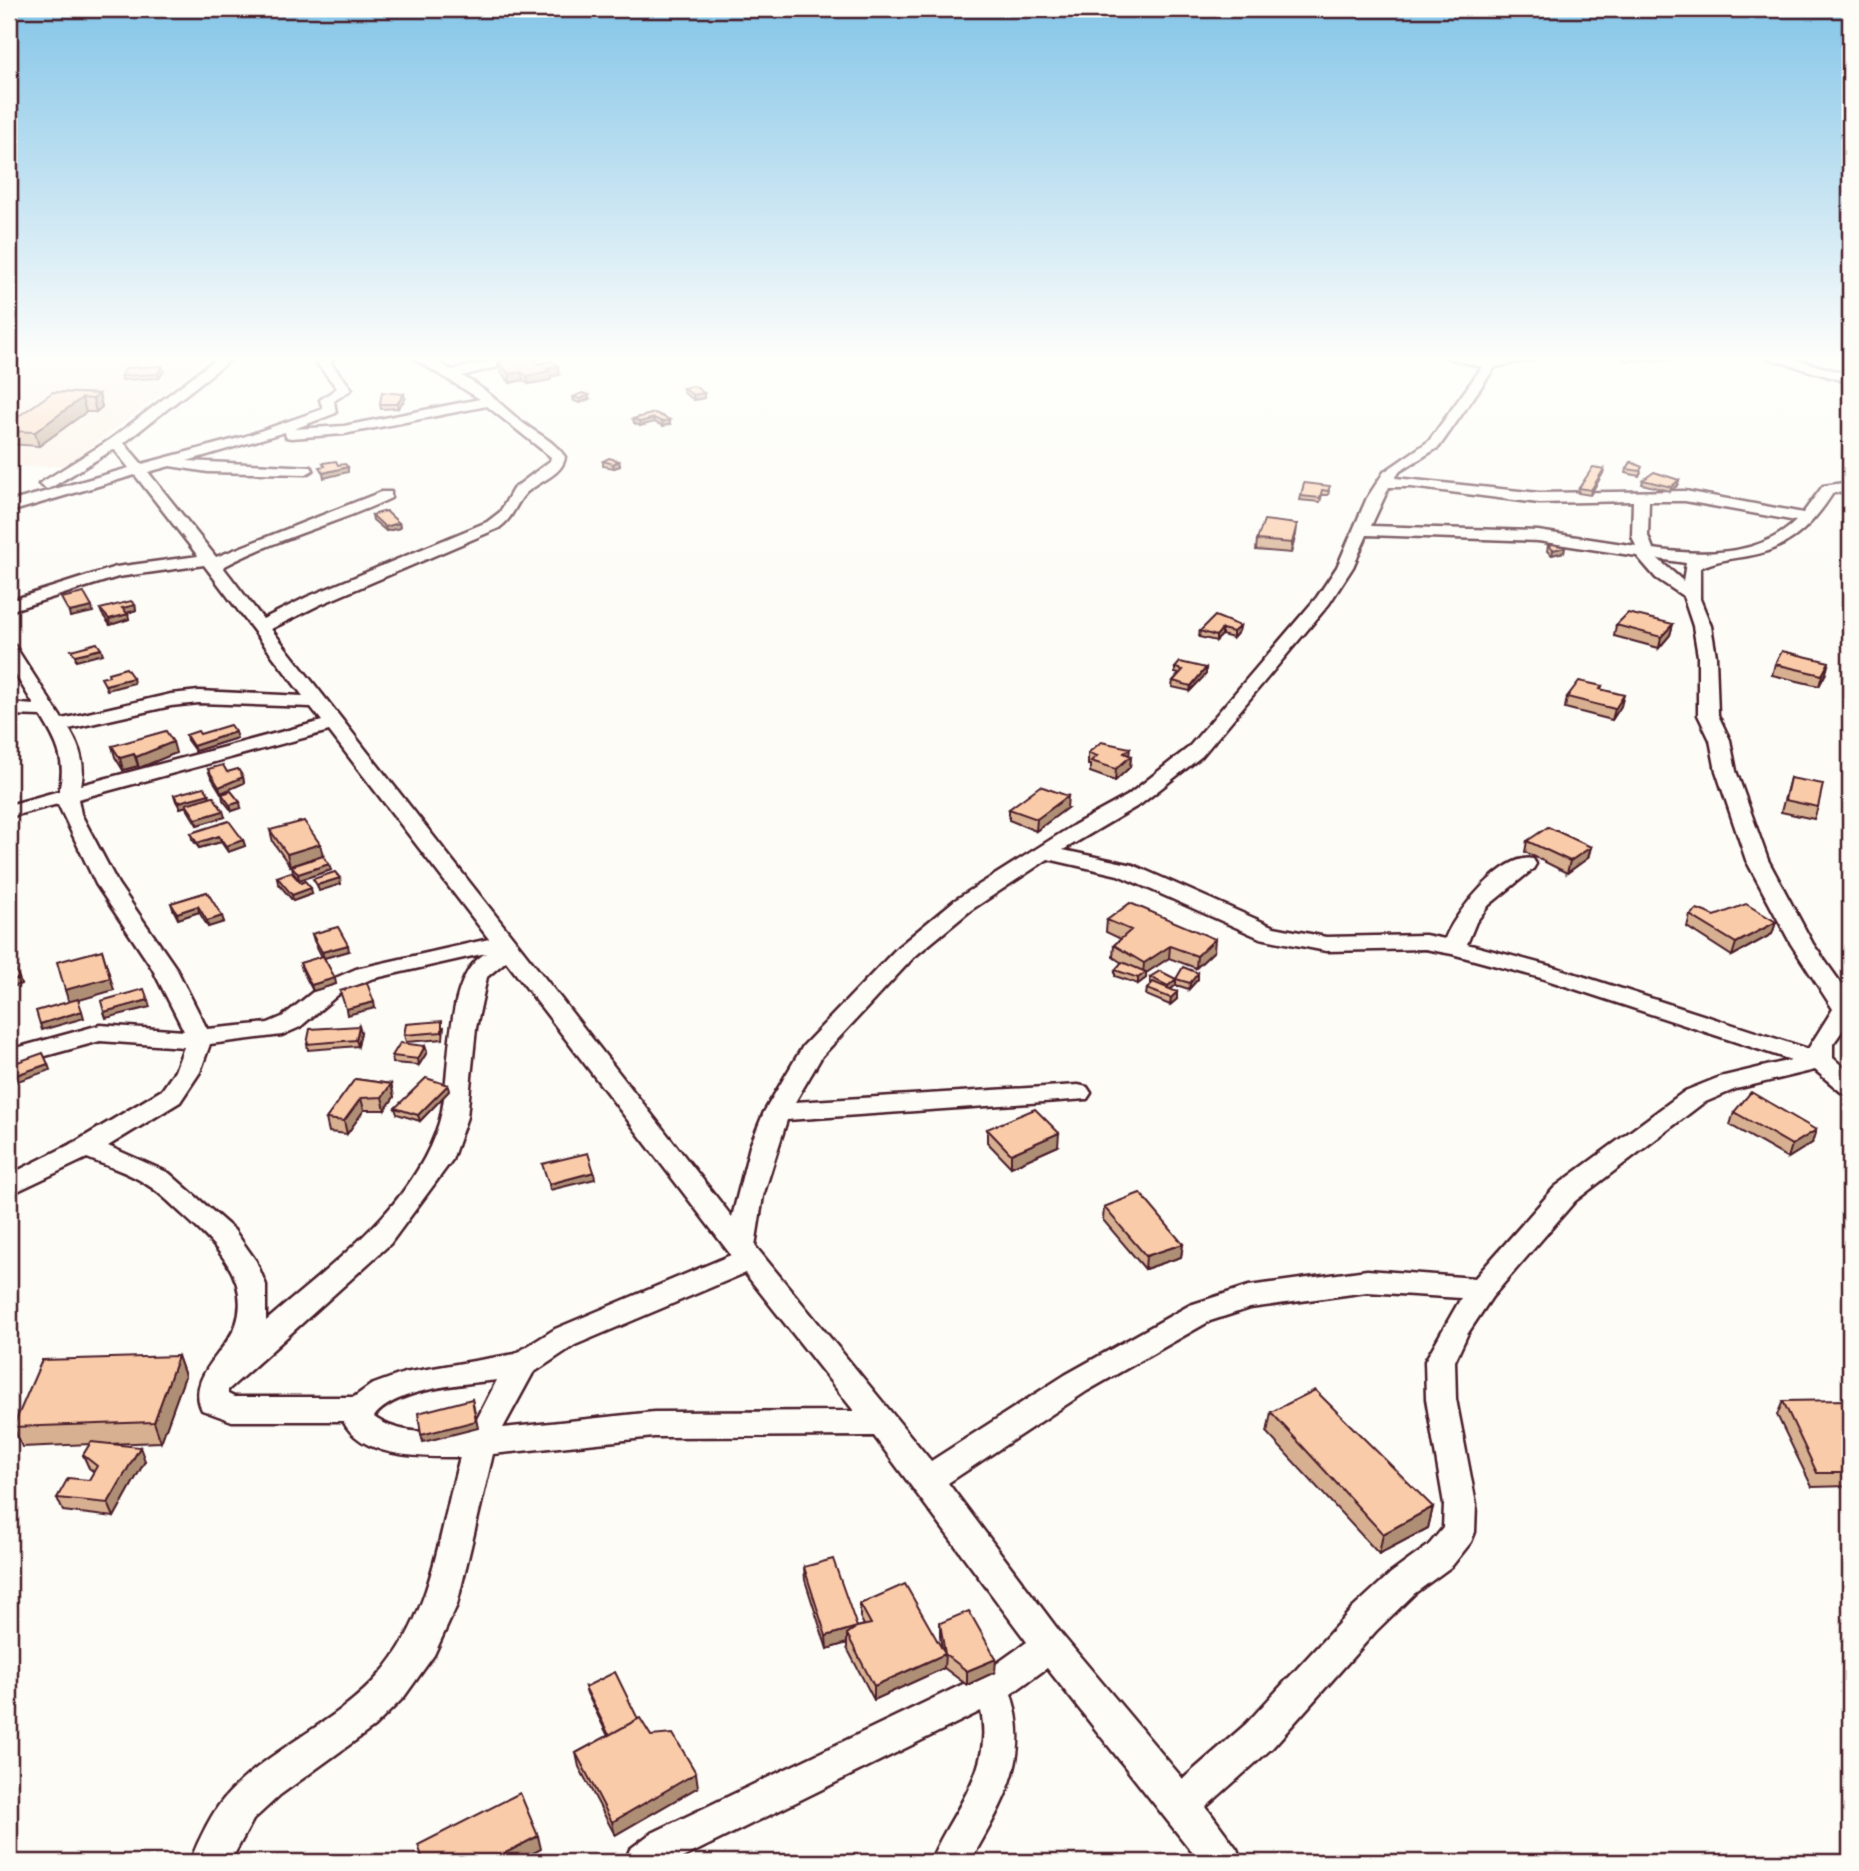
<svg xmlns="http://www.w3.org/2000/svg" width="1859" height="1871" viewBox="0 0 1859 1871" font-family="Sriracha,sans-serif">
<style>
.built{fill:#fcede0}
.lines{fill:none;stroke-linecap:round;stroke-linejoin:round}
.street-casing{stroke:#4a1f2b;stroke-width:5}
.street{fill:#fdfcf7;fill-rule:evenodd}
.wall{fill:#d7af91;stroke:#4a1f2b;stroke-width:2}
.shaded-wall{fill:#af8e76;stroke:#4a1f2b;stroke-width:2}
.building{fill:#facba9;stroke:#4a1f2b;stroke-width:2}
</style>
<rect width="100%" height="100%" fill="#fdfcf7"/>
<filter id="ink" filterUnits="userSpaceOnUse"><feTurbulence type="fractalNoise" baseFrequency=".0143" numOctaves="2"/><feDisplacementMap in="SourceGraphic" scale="14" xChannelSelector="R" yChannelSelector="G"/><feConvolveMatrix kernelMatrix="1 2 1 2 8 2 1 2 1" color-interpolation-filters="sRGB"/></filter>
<g filter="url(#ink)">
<!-- built -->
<path class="built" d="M66,355H212L66,466L9,467V363Z"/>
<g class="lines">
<defs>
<path id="street" d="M9,355H30L9,361Z
M221,355H236L124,443L142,464L243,437L323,409L320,400L337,388L315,361L322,355H338L330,362L352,389L334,401L336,413L294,429L344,426L480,399L408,355H425L452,370L518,355H544L462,376C485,388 499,403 518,419C534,433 553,439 565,457C563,475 537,482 525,494C514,506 514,517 499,528L319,605L271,629L732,1217L750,1146L764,1112L803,1046L898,947L955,900L1074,825L1127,796L1188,748L1317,597L1337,567L1367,498L1384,472L1429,441L1482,367L1439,355H1464L1486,360L1490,355H1503L1501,358L1552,355L1495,367L1439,447L1400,471L1395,478L1539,493L1685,491L1803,513L1823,486L1850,482V492L1833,493C1811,527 1789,549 1748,556C1731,559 1716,560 1700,568V599L1711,626L1716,656L1718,715L1730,740L1736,771L1768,860L1813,944L1850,996V1020L1833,1044V1058L1850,1073V1094L1841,1092L1815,1070L1736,1089L1703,1103L1575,1201L1492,1297L1468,1333L1455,1361L1456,1399L1476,1504L1475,1532L1471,1542L1452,1566L1415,1593L1376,1631L1272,1748L1206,1807L1237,1849L1242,1862H1200L1047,1668L1011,1694C1033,1761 1001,1805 970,1862H930C951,1811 994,1771 981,1711L674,1862H625L630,1849L650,1834L978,1677L1027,1642L874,1436L654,1437L493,1454L457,1605L434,1655L404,1697L374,1727L280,1795L253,1820L230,1862H190C198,1841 213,1809 229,1793C273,1746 337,1723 380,1674C433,1614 439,1531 460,1457C424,1457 362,1459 343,1421H232L202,1410C186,1378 225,1353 236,1325C252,1279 214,1243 183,1215C171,1204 160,1192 146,1184C128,1172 107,1166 87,1158L9,1195V1175L77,1141L162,1090L175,1071L184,1047L100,1041L9,1066V1050L100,1025L184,1031L152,968L96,884L58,804L9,817V805L59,791C67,761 57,742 41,716L9,715V703L34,705L9,664V645L15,646L62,719L171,694L199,691L303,696L204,565L118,577L9,611V601L116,567L198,556L135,475L10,512L9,502L129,468L114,449L52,487L47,489L39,484L111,439ZM487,406L551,457L550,461L513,489L500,512L487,522L307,597L263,619L223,567C277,538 336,524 391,498V492H381L216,557L148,472L170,466L208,472L306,474L313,470L311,467L187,461L285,432L286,437L291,438L344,434ZM1389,487H1411L1539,503L1633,501L1632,536L1636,546L1538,531L1371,526ZM1649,501H1685L1796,521C1760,557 1700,556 1653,549L1648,536ZM1367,535L1538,541L1637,556L1656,578L1683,596L1693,626L1698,656V715L1710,740L1716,771L1746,860L1791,944L1833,1009L1808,1049L1557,968L1467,944L1476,922L1489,905L1533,869L1536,864L1533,859C1504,852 1454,914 1445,939L1425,935L1326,937L1274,927L1133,865L1063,850L1141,804L1202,756L1329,604L1353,567ZM1658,559L1686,563L1683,581ZM199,703L311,707L322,721L81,785C86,765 80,747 69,729L171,706ZM329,731L489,939L356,969L324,983L282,1017L268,1023L207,1029L176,968L118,884L81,814L78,799ZM1048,859L1118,875L1260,938L1326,951L1425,949L1452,954L1541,978L1791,1060L1720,1077L1685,1091L1555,1187L1475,1278L1367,1270L1249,1286L1190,1305L1065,1375L931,1461L755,1246L763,1196L787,1120L1087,1099L1091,1093L1087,1087L1078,1085L795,1102L822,1056L914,957L971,910ZM486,953C441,978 453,1079 439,1123C413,1208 330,1265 266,1321V1285L256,1261L234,1230L169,1173L108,1146L180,1102L200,1072L210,1044L282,1035L300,1027L340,993L371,979ZM506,961L731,1255L555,1329L515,1354L404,1373L371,1385L354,1397H234L228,1394V1390L390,1244L452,1160L467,1117L476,1028L487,977ZM745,1273L854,1411L654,1412L503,1428L533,1373L575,1345ZM1367,1292L1461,1298L1425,1361L1426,1399L1444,1504L1443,1528L1428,1546L1391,1573L1352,1609L1246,1724L1183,1779L1062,1635L948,1483L1087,1391L1210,1321L1250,1308ZM497,1380L471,1431C441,1433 399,1436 374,1417C395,1388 464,1384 497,1380Z
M1619,355H1674L1668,359H1625Z
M1758,355H1780L1850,375V383Z"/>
</defs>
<!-- street casing -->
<use href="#street" class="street-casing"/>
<!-- street -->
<use href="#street" class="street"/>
</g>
<!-- wall -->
<path class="wall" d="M278,355H323L322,356L279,357Z
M498,362L539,364L559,375L551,376V380L528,384L523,380L510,383L500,371Z
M164,371L159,378L122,380L121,376Z
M683,388L704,393V398L694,400L684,393Z
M53,392L99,394L102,407L96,412H86L39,446L9,444V431Z
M573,397L589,399L580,403L574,401Z
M405,399L398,408L381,409L380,404Z
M655,413L670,424L663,426L654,422L640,426L634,423L633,419Z
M603,461H619L620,466L614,468L603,466Z
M1631,462L1641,472L1639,476L1626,473L1627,469Z
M1604,469L1603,473L1590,495L1578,493L1579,488Z
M1643,480L1678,485L1670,491L1642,484Z
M1304,483L1329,491L1328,495H1322L1320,502L1300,500Z
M372,515L399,523L400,528L386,531L373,520Z
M1297,524L1296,534L1291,553L1256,550L1257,540Z
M1548,546L1565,547L1564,552L1552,555L1547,551Z
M135,605L136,610L127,613L129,619L110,625L102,614L100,609Z
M1673,624L1670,635L1659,648L1614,636L1616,625Z
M1240,626L1239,631L1233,638L1222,635L1216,641L1199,637L1200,631Z
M1775,664L1826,673L1819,686L1772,675Z
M1175,668H1206V674L1190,691L1172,687L1173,681L1179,674L1175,673Z
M1602,686L1601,689L1621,706L1612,720L1565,708L1567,697Z
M186,735L237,738L195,751L187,740Z
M112,746L176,753L139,768L138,766L123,770L115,757Z
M1088,753L1131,756L1130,767L1115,781L1090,772V765H1088Z
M208,769L227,772L243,777L244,783L221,793L210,775Z
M1790,778L1818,807L1814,819L1781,812Z
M209,794L210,797L225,817L197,825L188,810L187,806L180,808L176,801L174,795Z
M222,794L241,808L232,811L223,800Z
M1067,808L1036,831L1009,820V809Z
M270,830L323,855L290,866L273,842Z
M191,833L243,840L245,846L228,852L221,842L199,848L192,839Z
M1527,841L1591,847L1588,858L1567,873L1525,852Z
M292,866L331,870L299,880L293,872Z
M277,877L301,883L312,894L293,901L278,883Z
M207,892L224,922L208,927L199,912L178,919L173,909L171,903Z
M1690,915L1715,916L1776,922L1772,934L1732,956L1687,927Z
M1107,920L1214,951L1196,968L1169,958L1146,973V978L1138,984L1115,976V970L1122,963L1113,957L1114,945L1121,939L1106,932Z
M312,934L349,951L324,958L336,984L313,991L302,970L300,963L322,957L314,941Z
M1198,973V979L1189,989L1176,985V979Z
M1150,977L1176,985L1170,990L1177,999L1170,1005L1146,995L1147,989L1151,984H1150Z
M444,1027L443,1039L406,1042L404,1035Z
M361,1032L358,1046L308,1050L307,1044Z
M425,1046L427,1052L419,1065L393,1063L392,1056Z
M355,1079L391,1084L394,1097L385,1110H364L347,1134L329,1132L326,1119Z
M449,1091L420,1121L397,1114L395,1108Z
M1734,1112L1812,1143L1788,1158L1730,1125Z
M987,1129L1058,1146L1011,1167L987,1142Z
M1104,1207L1183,1244L1181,1257L1145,1269L1103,1220Z
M178,1356L185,1376L161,1442L108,1444L145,1461L114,1517L63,1511L57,1498L89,1480L94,1472L89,1468L83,1455L90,1444L22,1447L13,1427Z
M1783,1401L1850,1402V1486L1812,1487L1777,1415Z
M1271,1412L1433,1507L1428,1528L1379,1554L1267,1433Z
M804,1567L857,1627L864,1625L860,1617V1604L942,1649L940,1637V1623L995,1672L967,1685L944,1668L874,1700L847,1648V1643L827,1649L805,1580Z
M585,1687L638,1719L651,1736L698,1787L615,1835L579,1767L576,1753L608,1736L587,1693Z"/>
<!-- shaded-wall -->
<path class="shaded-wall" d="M162,366L164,371L159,378L158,374Z
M558,366L559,375L551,376V380L528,384L527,376L546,368Z
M521,372L523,380L510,383L509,374Z
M704,393V398L694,400L693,395Z
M99,394L102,407L96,412L93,399Z
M404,394L405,399L398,408L397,404Z
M589,395V399L580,403V399Z
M82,398L86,412L39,446L35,432Z
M654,418V422L640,426V422Z
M670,420V424L663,426L662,422Z
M619,461L620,466L614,468L613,464Z
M348,467V472L324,478L323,473Z
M1604,469L1603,473L1590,495L1591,490Z
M1679,480L1678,485L1670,491L1671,487Z
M399,523L400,528L386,531L385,527Z
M1297,524L1296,534L1291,553L1292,543Z
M1565,547L1564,552L1552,555L1553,550Z
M135,605L136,610L124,614L122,608Z
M92,607L93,612L70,617L69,612Z
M128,614L129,619L110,625L109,619Z
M1673,624L1670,635L1659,648L1661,637Z
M1240,626L1239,631L1233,638V632Z
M1222,629V635L1216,641V636Z
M101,649L103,654L76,661L75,655Z
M1829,662L1826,673L1819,686L1822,675Z
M1206,668V674L1190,691L1191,686Z
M133,678L134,683L107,690L105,685Z
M1624,695L1621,706L1612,720L1615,709Z
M235,732L237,738L195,751L193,746Z
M173,742L176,753L139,768L136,757Z
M1130,748L1129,757L1131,756L1130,767L1115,781L1116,769L1124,753Z
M134,754L138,766L123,770L120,758Z
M243,777L244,783L221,793L219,787Z
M209,794L210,799L180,808L179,802Z
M1068,796L1067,808L1036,831L1037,819Z
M240,802L241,808L232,811L230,805Z
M223,811L225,817L197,825L196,819Z
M219,836L221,842L199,848L197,843Z
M243,840L245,846L228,852L226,846Z
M320,844L323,855L290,866L287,854Z
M1591,847L1588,858L1567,873L1570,861Z
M329,864L331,870L299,880L298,874Z
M340,878L341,884L319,891L317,885Z
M311,888L312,894L293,901L292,895Z
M198,906L199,912L178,919L177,913Z
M222,916L224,922L208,927L207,921Z
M1776,922L1772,934L1732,956L1736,943Z
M1215,939L1214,951L1196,968L1197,956Z
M348,945L349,951L324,958L322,952Z
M1170,946L1169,958L1146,973V978L1138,984V978L1143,974L1144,963Z
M102,950L114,990L69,1003L65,990Z
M1198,973V979L1189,989L1190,983Z
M19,978L21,984L9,988V981Z
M335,978L336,984L313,991L311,985Z
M1176,979V985L1167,992L1168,986Z
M1177,992V999L1170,1005L1171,998Z
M148,1000L150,1007L106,1018L104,1012Z
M374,1002L375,1008L347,1015L346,1009Z
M82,1011L84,1018L42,1030L40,1024Z
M359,1026L361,1032L358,1046L356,1040Z
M425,1046L427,1052L419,1065L418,1059Z
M48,1064L50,1070L15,1082L13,1076Z
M391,1084L394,1097L385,1110L382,1097Z
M448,1085L449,1091L420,1121L418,1115Z
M361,1098L364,1110L347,1134L344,1121Z
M1816,1130L1812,1143L1788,1158L1792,1145Z
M1059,1133L1058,1146L1011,1167V1154Z
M594,1172L595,1179L550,1190L549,1184Z
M1183,1244L1181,1257L1145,1269L1146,1256Z
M178,1356L185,1376L161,1442L154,1422Z
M472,1399L478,1428L423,1442L421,1435Z
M140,1447L145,1461L114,1517L108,1503Z
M1433,1507L1428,1528L1379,1554L1383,1534Z
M857,1627L847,1634V1643L827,1649L826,1636Z
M945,1654L944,1668L874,1700V1686Z
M996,1659L995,1672L967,1685V1671Z
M696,1773L698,1787L615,1835L612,1822Z
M538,1836L541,1849L517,1862H488Z"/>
<!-- building -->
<path class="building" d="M529,356L539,364L551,361L558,366L546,368L550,371L527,376L521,372L509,374L498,362Z
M162,366L158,374L121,376L126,368Z
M694,386L704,393L693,395L683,388Z
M53,392L99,394L93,399L82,398L35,432L9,431V423Z
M382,392L404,394L397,404H380Z
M582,393L589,395L580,399L573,397Z
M655,413L670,420L662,422L654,418L640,422L633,419Z
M609,458L619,461L613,464L603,461Z
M336,461L338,465L345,464L348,467L323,473L319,467L325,466L323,463Z
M1631,462L1642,467L1640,471L1627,469Z
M1593,467L1604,469L1591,490L1579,488Z
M1654,472L1679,480L1671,487L1643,480Z
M1304,483L1330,486L1328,491L1322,490L1320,498L1301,496Z
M386,511L399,523L385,527L372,515Z
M1264,520L1297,524L1292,543L1257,540Z
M1552,544L1565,547L1553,550L1548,546Z
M84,593L92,607L69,612L61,598Z
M131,601L135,605L122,608L128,614L109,619L100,609Z
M1628,613L1673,624L1661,637L1616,625Z
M1215,616L1240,626L1233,632L1222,629L1216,636L1200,631Z
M97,643L101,649L75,655L71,650Z
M1782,651L1829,662L1822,675L1775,664Z
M1180,662L1206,668L1191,686L1173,681L1183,670L1175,668Z
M126,668L133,678L105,685L101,678L109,676L108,673Z
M1579,681L1602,686L1600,689L1624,695L1615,709L1567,697Z
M230,725L235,732L193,746L186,735L198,731L200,734Z
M166,731L173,742L136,757L134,754L120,758L112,746Z
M1101,742L1130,748L1124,753L1131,756L1116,769L1091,761L1097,756L1088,753Z
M223,765L227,772L238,769L243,777L219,787L208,769Z
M1790,778L1823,784L1818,807L1785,800Z
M1040,786L1068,796L1037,819L1009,809Z
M204,787L209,794L179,802L174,795Z
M231,791L240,802L230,805L222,794Z
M213,796L223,811L196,819L186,804Z
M229,821L243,840L226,846L219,836L197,843L191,833Z
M304,821L320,844L287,854L270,830Z
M1548,827L1591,847L1570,861L1527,841Z
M323,856L329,864L298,874L292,866Z
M291,872L301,883L305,881L311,888L292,895L277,877Z
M335,872L340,878L317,885L313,879Z
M207,892L222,916L207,921L198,906L177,913L171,903Z
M1130,903L1215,939L1197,956L1170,946L1144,963L1114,945L1131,930L1107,920Z
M1746,904L1776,922L1736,943L1690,915L1697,909L1715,916Z
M338,927L348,945L322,952L312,934Z
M102,950L110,978L65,990L57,962Z
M323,956L335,978L311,985L300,963Z
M1122,962L1146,972L1138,978L1115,970Z
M1183,967L1198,973L1190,983L1176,979Z
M15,969L19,978L9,981V971Z
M1160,971L1176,979L1168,986L1150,977Z
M1153,982L1177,992L1171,998L1147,989Z
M367,983L374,1002L346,1009L340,991Z
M144,989L148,1000L104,1012L101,1001Z
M78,999L82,1011L40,1024L36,1011Z
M442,1021V1032L404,1035L406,1024Z
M359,1026L356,1040L307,1044L310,1029Z
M400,1043L425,1046L418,1059L392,1056Z
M43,1053L48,1064L13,1076L9,1065Z
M426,1078L448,1085L418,1115L395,1108Z
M355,1079L391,1084L382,1097L361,1098L344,1121L326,1119Z
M1751,1092L1816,1130L1792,1145L1734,1112Z
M1035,1109L1059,1133L1011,1154L987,1129Z
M588,1153L594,1172L549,1184L542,1164Z
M1140,1193L1183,1244L1146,1256L1104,1207Z
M178,1356L154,1422L13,1427L42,1360Z
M1315,1390L1433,1507L1383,1534L1271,1412Z
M472,1399L476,1421L421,1435L418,1413Z
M1849,1400L1850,1402V1473H1817L1783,1401Z
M91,1442L140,1447L108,1503L57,1498L68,1478L89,1480L97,1466L83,1455Z
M833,1559L857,1627L826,1636L804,1567Z
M905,1584L945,1654L874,1686L847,1634L857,1627L871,1624L860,1604Z
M969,1611L996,1659L967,1671L945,1654L940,1623Z
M615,1672L638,1719L609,1735L585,1687Z
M640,1718L651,1736L673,1734L696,1773L612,1822L576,1753Z
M520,1793L538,1836L488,1862H424L418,1845Z
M1119,1859L1121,1862H1113Z"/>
</g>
<!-- sky -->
<linearGradient id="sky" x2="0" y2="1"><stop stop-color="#84c5e8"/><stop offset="0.58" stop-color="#fefefb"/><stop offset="1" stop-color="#fefefb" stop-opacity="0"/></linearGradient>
<rect width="1859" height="617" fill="url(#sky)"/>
<!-- margin -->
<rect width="1859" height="1871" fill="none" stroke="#fdfcf7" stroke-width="35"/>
<rect x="18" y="18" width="1824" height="1836" fill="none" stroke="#4a1f2b" stroke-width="2.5" filter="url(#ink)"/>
</svg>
